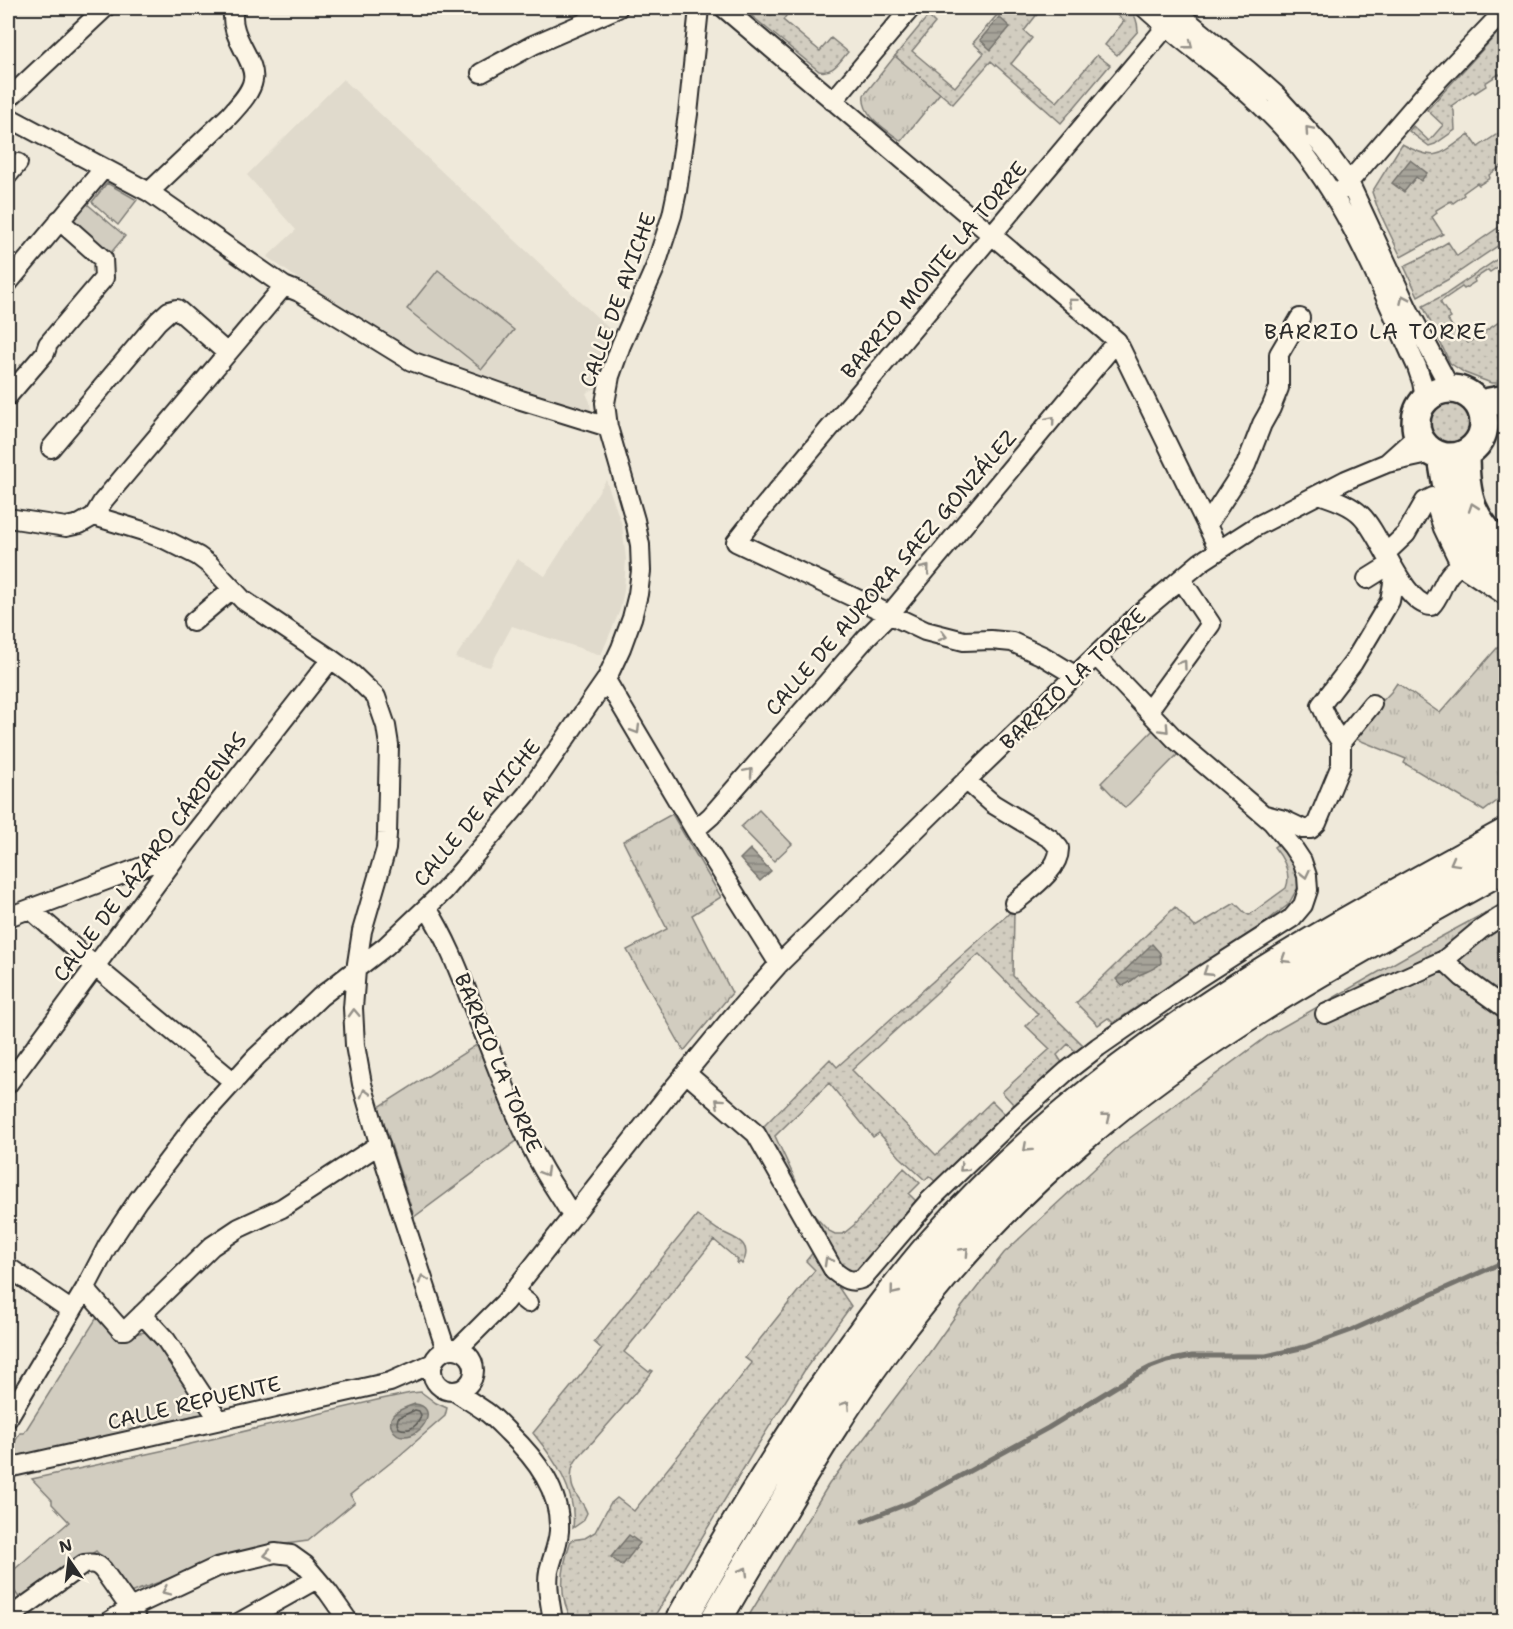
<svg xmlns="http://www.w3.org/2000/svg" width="1513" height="1629" viewBox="0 0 1513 1629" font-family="'Shantell Sans',sans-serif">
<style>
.built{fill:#e0dacc}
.grass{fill:url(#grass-tufts);stroke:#7e7c76;stroke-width:1.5}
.park{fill:#d2cdc0;stroke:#7e7c76;stroke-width:1.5}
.garden{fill:url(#garden-dots);stroke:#7e7c76;stroke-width:1.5}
.water{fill:url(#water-rules);stroke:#75736d;stroke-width:1.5}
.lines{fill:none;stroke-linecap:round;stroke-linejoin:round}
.shore{stroke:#5c5b57;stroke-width:1.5}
.stream{stroke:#75736d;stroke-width:5}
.minor-casing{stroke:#2b2b2b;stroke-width:22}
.secondary-casing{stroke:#2b2b2b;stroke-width:32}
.primary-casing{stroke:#2b2b2b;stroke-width:34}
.minor{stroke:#fcf5e5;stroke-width:18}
.secondary{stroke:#fcf5e5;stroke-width:27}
.primary{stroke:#fcf5e5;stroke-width:30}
.oneway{stroke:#949088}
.labels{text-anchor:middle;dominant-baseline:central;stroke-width:5;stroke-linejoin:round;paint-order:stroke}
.street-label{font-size:21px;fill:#2b2b2b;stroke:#fcf5e5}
.neighbourhood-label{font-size:22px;letter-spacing:1.5px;fill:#2b2b2b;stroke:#fcf5e5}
</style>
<defs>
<pattern id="grass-tufts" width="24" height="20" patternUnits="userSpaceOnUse" patternTransform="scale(1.5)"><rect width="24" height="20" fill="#d2cdc0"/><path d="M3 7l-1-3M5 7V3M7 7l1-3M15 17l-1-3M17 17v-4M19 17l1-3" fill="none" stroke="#b4b0a5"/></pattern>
<pattern id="garden-dots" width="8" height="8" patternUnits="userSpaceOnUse" patternTransform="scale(1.5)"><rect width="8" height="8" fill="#d2cdc0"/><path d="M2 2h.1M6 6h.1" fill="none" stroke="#b4b0a5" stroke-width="1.8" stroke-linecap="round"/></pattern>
<pattern id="water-rules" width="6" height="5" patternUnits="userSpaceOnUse" patternTransform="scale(1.5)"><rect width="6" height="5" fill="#a6a399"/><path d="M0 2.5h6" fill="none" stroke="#87857d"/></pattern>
</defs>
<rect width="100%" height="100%" fill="#efe9da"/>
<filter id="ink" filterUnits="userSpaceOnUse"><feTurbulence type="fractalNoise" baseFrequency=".0167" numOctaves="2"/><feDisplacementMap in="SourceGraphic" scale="12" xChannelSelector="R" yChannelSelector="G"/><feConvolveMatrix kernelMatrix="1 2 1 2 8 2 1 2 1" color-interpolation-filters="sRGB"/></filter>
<g filter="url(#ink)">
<!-- built -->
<path class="built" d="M343,79L614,333L601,367L596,388L586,393L590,402L591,411L587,413L480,380L407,348L300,289L304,283L267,257L296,230L247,175Z
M606,480L622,525L626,559L624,590L620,610L601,655L512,626L490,667L455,658L481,619L517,559L545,576Z"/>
<!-- grass -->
<path class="grass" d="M895,56L940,93L901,141C887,130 861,116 864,95Z
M1505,639V795L1484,811L1404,763L1406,759L1349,736L1391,692L1397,683L1440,713Z
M672,814L721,897L692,915L732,993L684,1051L627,950L667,929L623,841Z
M1505,902V1621L745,1622L829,1484L925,1359L961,1308L1004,1253L1119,1146L1272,1033L1424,946Z
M481,1042L522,1137L414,1217L379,1107Z"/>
<!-- park -->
<path class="park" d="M107,183L137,200L118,225L92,202Z
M86,203L125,236L109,255L70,222Z
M438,270L514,330L482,369L407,309Z
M1155,728L1180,752L1125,808L1101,783Z
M759,810L792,844L774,861L741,827Z
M96,1319H98L118,1336L146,1332L153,1336L204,1413L8,1461V1446L13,1445L20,1433H24Z
M421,1392L436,1403L447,1408L445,1416L399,1456L350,1495L355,1502L308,1541L256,1548L240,1552L130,1593L118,1574L96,1551L20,1599L8,1582V1575L69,1522L52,1504V1500L32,1479L165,1450L377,1400L411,1393Z"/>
<!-- garden -->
<path class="garden" d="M742,8H791V9L783,20L820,51L831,38L848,52C839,62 833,74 819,71Z
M1003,8H1042L1024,31L1032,38L1011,64L1057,102L1097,55L1110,65L1061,123L991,61L953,104L895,56L928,16L935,23L912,51L955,87L984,53L973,43Z
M1108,8C1127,7 1137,9 1138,31L1117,55L1105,45L1124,21Z
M1505,25V73L1501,76L1499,74L1485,83L1486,86L1475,93L1473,91L1451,106L1454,111L1455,130L1435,144L1429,146L1409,131L1413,126L1429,141L1443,125L1427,110Z
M1505,129V168L1503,165L1489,175L1490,178L1479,185L1477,183L1463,193L1464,195L1453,203L1451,201L1436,210L1437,213L1432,217L1443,234L1401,257L1378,209L1372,192L1402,144C1437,163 1440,155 1469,134L1478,147Z
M1505,223V241L1447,280L1418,296L1404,266L1423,257L1448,242L1457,256Z
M1505,254V258L1500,261L1502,264L1490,272L1488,270L1474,279L1475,282L1464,289L1462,287L1440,302L1451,318L1448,320L1455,331L1458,330L1468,343L1505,318V383H1491L1465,373L1450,363L1423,306L1446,294Z
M1430 422a22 22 0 1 1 44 0a22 22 0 1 1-44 0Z
M1278,844L1294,862L1299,880L1298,887L1288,905L1259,927L1113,1023L1108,1018L1098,1025L1076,1003L1175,907L1195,927L1235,903L1245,913L1249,915L1286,888C1292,873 1284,859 1274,847Z
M1014,909L1013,976L1085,1047L1079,1051H1075L1068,1044L1057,1055L1063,1064L1014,1105L1002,1092L1050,1049L1026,1026L1038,1014L979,954L852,1070L936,1155L992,1101L1005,1114L936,1182L929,1176L925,1180L900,1157L879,1133L873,1137L829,1083L775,1136L796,1181L791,1184L759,1131L830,1059L837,1067Z
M904,1168L920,1183L909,1194L917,1202L859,1269L853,1272L841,1268L799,1200L804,1197L812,1213L822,1224L829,1231L835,1234H843L854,1225Z
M697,1215C704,1220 711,1225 718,1230C733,1238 755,1242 742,1264L740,1262L738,1264L737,1263L738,1260L714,1240L624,1352L649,1372L651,1370L653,1371C635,1394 615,1416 596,1438C590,1446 580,1453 575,1462C571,1468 571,1478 572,1485C574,1496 584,1502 587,1513L583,1521L573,1528C577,1491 555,1460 533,1433L602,1349L594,1342Z
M814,1251L851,1306L806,1368L754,1451L654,1617L651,1621H573C557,1597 562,1566 571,1540L585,1538L595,1532L610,1504L617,1498L634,1511L752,1363L745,1358L815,1270L806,1261Z"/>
<!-- water -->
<path class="water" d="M999,17L1010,27L991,50L980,40Z
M1410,160L1427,173L1421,181L1416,177L1404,192L1392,183Z
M750,849L771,871L760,881L740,859Z
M1152,944L1160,953L1161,963C1154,970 1147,971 1139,975C1133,979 1129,984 1122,986L1116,979Z
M415,1404C440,1407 422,1437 404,1436C393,1436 387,1423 393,1415C397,1410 409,1406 415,1404Z
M629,1535L640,1543L622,1566L611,1557Z"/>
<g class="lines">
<!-- shore -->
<path class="shore" d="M415,1410L419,1411L421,1415C419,1425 409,1433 399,1428L397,1423L398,1418Z"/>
<!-- stream -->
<path class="stream" d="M863,1521L912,1502L951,1481L1048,1428L1130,1378L1151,1367L1167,1361L1192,1356H1266L1305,1347L1352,1330L1506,1261"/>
<defs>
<path id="minor" d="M724,8L1117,341L1219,550
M1145,8C1193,52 1250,88 1292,138C1349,204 1381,289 1417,367L1422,382L1425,398
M1172,8L1249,71L1275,94L1325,149L1349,182L1408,309L1450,388
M481,73L533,45L618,8
M8,99L105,8
M833,101L911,8
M8,117L149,192L284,286L299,292L411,361L521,400L608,427
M8,175L18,163
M1342,190L1424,95L1506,9
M149,192L229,116C238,106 251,93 253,80C257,60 227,36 234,8
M8,283L104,168
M8,396L45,353L48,344L104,278L103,259L59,220
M51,448L158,321L169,311L177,309L227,353
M1388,462L1418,435
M1319,494C1333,499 1350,504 1361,515C1381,534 1403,604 1431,606C1443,594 1443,573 1461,566L1506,596
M94,516L103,501L284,286
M8,518L66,527L80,524L94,516L143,531L164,539L198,556L210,565L243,600L331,659L353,675L376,697L386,726L389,745L387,834L386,849L362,931L356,970L353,1008L355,1045L362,1084L381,1150L446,1350
M1207,525L1246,465L1262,424L1271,408L1279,388V354L1300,318
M1386,553L1406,534L1425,501L1433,497L1443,528L1461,566
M1367,579L1391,564
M193,622L232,589
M1076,676L1043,656L1012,642L991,640L964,641L925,631L736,542L757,515L1166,27
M606,680L695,830L779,964
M1148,711L1211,624L1181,579
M1341,742L1372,704
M967,781L993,804L1051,839L1059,848C1060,870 1029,890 1014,903
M1265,815L1284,820L1303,829H1311L1317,823L1341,765V742L1331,727L1321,705L1353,663L1390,601L1395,571
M695,830L711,816L867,637L889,615L1117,341
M427,908C452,947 466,991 484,1034C501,1077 520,1129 543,1169C552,1185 563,1200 572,1216
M30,909L104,974L234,1082
M8,917L179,853
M1444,960L1462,977L1506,1009
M1325,1014L1444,960L1480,930L1506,913
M686,1073L756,1134L834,1271C844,1279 851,1284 863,1278L929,1201L1016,1117L1067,1071L1098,1047L1195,980L1292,918L1303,905L1308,890L1307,876L1302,861L1292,846L1272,822L1175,739L1096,656
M8,1084L179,853L331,659
M8,1267L72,1311
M85,1289L121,1330H126L212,1246L239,1228L282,1208L380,1144
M513,1291L528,1303
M142,1314L166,1340L219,1420
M432 1370a21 21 0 1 1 42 0a21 21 0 1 1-42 0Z
M458,1349L505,1302L671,1091L733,1016L779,964L950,796L1138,615L1201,562L1255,527L1346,480L1387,463L1433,453
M454,1391C465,1398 475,1404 485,1411C494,1417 501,1425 509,1433C536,1459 561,1491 559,1531C558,1545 552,1558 549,1571C546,1588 551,1605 553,1622
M8,1418L85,1289L108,1245L138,1200L198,1121L256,1057L297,1019L320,997L386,946L444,891L527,794L606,680L621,648L632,618L638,594L641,571L640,545L635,520L608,427L605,403L610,376L621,345L655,268L672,215L677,191L688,114L699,8
M8,1468L390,1382L433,1363
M11,1622L21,1609L84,1564C93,1563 97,1563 103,1570L130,1608L138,1622
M108,1622L130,1608L217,1567L275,1553L291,1555L305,1565L328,1592L349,1622
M240,1622L317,1579"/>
<path id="secondary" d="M1416 423a34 34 0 1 1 68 0a34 34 0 1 1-68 0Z
M1479,404L1506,399
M1465,454C1465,499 1471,519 1506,550
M1442,456C1449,505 1457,548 1506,571"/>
<path id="primary" d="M680,1622C722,1546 767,1473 814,1402C852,1347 890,1293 933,1243C973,1198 1017,1155 1063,1116C1196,1002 1353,918 1506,834
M715,1622C734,1587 755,1554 775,1520C809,1463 844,1404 884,1350C940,1274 1005,1203 1077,1141C1205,1029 1358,948 1506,866"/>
</defs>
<!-- minor casing -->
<use href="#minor" class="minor-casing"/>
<!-- secondary casing -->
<use href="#secondary" class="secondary-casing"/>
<!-- primary casing -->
<use href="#primary" class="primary-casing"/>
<!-- minor -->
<use href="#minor" class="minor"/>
<!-- secondary -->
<use href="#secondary" class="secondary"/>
<!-- primary -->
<use href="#primary" class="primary"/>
</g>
<!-- one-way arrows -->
<defs><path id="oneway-chevron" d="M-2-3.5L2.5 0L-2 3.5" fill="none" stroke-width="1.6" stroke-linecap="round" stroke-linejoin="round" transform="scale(1.5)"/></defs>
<g class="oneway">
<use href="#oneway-chevron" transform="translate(1189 45) rotate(38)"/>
<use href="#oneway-chevron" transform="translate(1309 130) rotate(-131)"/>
<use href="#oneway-chevron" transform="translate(1404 299) rotate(-114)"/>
<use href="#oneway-chevron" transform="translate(1072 302) rotate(-140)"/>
<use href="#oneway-chevron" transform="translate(1051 420) rotate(-50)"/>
<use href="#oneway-chevron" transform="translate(1473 507) rotate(-109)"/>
<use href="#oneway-chevron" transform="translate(926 569) rotate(-51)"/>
<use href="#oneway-chevron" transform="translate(943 636) rotate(14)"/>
<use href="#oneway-chevron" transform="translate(1183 664) rotate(-54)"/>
<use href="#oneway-chevron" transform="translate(1165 729) rotate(47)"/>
<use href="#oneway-chevron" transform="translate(636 730) rotate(59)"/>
<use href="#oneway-chevron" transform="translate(749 772) rotate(-49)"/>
<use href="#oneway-chevron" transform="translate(1454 862) rotate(151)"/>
<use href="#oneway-chevron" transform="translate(1305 874) rotate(77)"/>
<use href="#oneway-chevron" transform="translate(1285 959) rotate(148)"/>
<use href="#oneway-chevron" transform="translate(1207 972) rotate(147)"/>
<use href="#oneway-chevron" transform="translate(354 1013) rotate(-92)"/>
<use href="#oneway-chevron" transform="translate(365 1093) rotate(-106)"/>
<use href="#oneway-chevron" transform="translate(719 1102) rotate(-138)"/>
<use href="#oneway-chevron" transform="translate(1107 1117) rotate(-39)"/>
<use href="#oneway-chevron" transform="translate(1027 1148) rotate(138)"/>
<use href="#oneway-chevron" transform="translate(963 1168) rotate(136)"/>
<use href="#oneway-chevron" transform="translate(545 1172) rotate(60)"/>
<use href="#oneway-chevron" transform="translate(965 1251) rotate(-47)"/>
<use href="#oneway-chevron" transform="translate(828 1261) rotate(-120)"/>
<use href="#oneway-chevron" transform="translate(423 1279) rotate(-108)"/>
<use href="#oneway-chevron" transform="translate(894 1291) rotate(129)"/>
<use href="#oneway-chevron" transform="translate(846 1405) rotate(-56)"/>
<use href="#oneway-chevron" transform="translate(268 1555) rotate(170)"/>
<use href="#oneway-chevron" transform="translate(744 1571) rotate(-59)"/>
<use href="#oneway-chevron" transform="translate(166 1591) rotate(155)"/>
</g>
</g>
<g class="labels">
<!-- street labels -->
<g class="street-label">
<text transform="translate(934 270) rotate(-50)">BARRIO MONTE LA TORRE</text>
<text transform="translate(618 300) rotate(-70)">CALLE DE AVICHE</text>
<text transform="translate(891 573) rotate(-49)">CALLE DE AURORA SAEZ GONZÁLEZ</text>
<text transform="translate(1073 679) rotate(-44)">BARRIO LA TORRE</text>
<text transform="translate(477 813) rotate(-50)">CALLE DE AVICHE</text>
<text transform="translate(150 857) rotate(-53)">CALLE DE LÁZARO CÁRDENAS</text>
<text transform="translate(498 1063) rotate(67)">BARRIO LA TORRE</text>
<text transform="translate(194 1403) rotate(-13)">CALLE REPUENTE</text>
</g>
<!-- neighbourhood labels -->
<g class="neighbourhood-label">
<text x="1376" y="331">BARRIO LA TORRE</text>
</g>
</g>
<!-- margin -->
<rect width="1513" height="1629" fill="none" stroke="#fcf5e5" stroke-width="30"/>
<rect x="15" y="15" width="1483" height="1599" fill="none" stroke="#2b2b2b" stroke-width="2" filter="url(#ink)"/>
<!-- north arrow -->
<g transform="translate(69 1560) rotate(346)" stroke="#fcf5e5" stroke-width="4.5" paint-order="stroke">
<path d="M0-4.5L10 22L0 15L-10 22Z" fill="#2b2b2b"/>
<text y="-9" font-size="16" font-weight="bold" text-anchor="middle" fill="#2b2b2b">N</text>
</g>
</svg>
